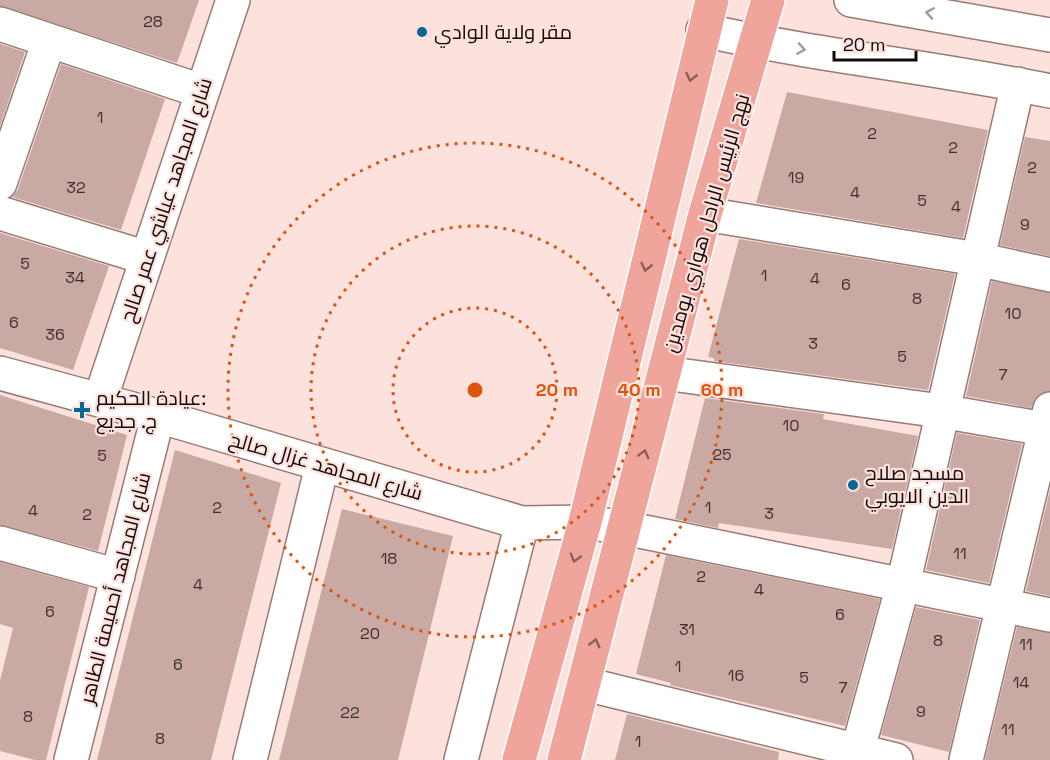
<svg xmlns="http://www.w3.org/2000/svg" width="1050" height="760" viewBox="0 0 1050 760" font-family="'Space Grotesk',Cairo,sans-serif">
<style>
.building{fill:#c8a9a4}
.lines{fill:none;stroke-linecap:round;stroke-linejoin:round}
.minor-casing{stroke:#987b76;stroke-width:36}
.major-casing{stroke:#fff;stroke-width:36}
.minor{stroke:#fff;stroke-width:33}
.major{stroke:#efa49c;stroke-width:33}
.oneway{stroke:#a19d9c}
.oneway2{stroke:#8c5e59}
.ring{fill:none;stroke:#dd550c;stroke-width:3;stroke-dasharray:3 6}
.poi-dot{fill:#056997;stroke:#fce1dd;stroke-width:2}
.labels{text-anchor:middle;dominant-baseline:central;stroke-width:4.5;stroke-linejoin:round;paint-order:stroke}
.number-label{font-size:16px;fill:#40312f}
.poi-label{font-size:20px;fill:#130908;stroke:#fce1dd;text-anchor:start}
.street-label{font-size:20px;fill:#130908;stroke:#fce1dd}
.centre{fill:#dd550c;stroke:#fce1dd;stroke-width:3}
.ring-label{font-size:18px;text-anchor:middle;font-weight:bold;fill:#dd550c;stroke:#fce1dd;stroke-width:4.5;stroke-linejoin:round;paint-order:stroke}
</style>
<rect width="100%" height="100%" fill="#fce1dd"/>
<!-- building -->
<path class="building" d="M0,0H199L177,63L0,6Z
M0,44L25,52L0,126Z
M61,64L165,99L121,230L12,197L18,189Z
M787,92L988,130L963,238L756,203Z
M1025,137L1050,141V256L1000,245Z
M0,233L109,266L73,370L0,348Z
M739,239L955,274L928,390L714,361V358L708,357Z
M992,281L1050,293V391L1037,396L1031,408L966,396Z
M0,395L127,435L98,551L0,525Z
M705,398L824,414L823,419L918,436L892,549L719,523L718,528L675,519Z
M957,433L1022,444L989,583L926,570Z
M175,450L281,483L211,760H97Z
M1050,490V596L1026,591Z
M342,509L453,536L398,760H279Z
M666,555L880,599L845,726L670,685L671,683L636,674Z
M0,562L89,587L46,760H35L0,751V681L13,628L0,624Z
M916,607L980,620L949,752L881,735Z
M1017,627L1050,633V760H985Z
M627,714L779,752L778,760H615Z"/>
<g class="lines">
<defs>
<path id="minor" d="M851,0L1050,35
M0,24L201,91
M703,30C817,56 935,67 1050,91
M0,183L49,41
M0,213L147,258
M705,214L977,259L1050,275
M0,373L158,416L522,523L585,522L625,528L1050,615
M664,373L941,411L1050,430
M100,400L233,0
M0,543L118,576
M585,684L896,760
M71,760L158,416
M250,760L322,466
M461,760L522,523
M855,760L903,585L1018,84
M966,760L1050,409"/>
<path id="major" d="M519,760L585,522L712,0
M564,760L705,214L768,0"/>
</defs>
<!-- minor casing -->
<use href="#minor" class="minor-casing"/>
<!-- major casing -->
<use href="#major" class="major-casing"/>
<!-- minor -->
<use href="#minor" class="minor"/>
<!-- major -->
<use href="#major" class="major"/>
</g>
<!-- one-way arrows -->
<defs><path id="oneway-chevron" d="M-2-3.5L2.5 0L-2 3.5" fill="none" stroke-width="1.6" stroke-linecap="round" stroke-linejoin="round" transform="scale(1.5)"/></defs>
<g class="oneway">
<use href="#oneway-chevron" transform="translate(930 13) rotate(-171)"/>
<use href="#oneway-chevron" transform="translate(801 49) rotate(9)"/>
</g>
<g class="oneway2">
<use href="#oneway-chevron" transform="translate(691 77) rotate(103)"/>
<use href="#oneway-chevron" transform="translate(646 267) rotate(103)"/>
<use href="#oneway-chevron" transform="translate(644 454) rotate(-76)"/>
<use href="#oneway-chevron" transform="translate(575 558) rotate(106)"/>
<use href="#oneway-chevron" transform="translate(595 643) rotate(-75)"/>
</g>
<!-- distance rings -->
<g class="ring">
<circle cx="475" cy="390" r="82"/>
<circle cx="475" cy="390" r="164"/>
<circle cx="475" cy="390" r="247"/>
</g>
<!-- markers -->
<g class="poi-dot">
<circle cx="422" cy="32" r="6"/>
<path d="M79 401h6v6h6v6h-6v6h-6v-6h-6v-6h6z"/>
<circle cx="853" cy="485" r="6"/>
</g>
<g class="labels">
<!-- number labels -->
<g class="number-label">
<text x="153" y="21">28</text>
<text x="100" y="117">1</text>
<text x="872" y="133">2</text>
<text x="953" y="147">2</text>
<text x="1032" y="167">2</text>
<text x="796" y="177">19</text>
<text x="76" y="187">32</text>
<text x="855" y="192">4</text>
<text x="922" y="200">5</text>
<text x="956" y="206">4</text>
<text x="1025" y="224">9</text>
<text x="25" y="263">5</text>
<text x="764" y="275">1</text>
<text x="75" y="277">34</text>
<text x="815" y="278">4</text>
<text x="846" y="284">6</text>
<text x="917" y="298">8</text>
<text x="1013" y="313">10</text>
<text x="14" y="322">6</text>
<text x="55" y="334">36</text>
<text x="813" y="343">3</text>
<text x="902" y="356">5</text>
<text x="1003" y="374">7</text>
<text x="791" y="425">10</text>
<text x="722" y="454">25</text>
<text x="102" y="455">5</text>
<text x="217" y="507">2</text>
<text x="708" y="507">1</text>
<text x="33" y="510">4</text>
<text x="769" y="513">3</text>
<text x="87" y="514">2</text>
<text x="960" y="553">11</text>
<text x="389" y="558">18</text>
<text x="701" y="576">2</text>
<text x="198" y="584">4</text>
<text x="759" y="589">4</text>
<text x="50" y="611">6</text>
<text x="840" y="614">6</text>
<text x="687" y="629">31</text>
<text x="370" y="633">20</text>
<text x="938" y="640">8</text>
<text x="1026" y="644">11</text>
<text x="178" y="664">6</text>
<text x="678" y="666">1</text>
<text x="736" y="675">16</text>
<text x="804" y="677">5</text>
<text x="1021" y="682">14</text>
<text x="843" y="687">7</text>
<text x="921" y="711">9</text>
<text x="350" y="712">22</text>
<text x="28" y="716">8</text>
<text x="1008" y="729">11</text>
<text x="160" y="738">8</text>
<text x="638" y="741">1</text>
</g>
<!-- poi labels -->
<g class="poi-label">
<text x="434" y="32">مقر ولاية الوادي</text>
<text x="96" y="398">عيادة الحكيم:<tspan x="96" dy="23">ج. جديع</tspan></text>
<text x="865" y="473">مسجد صلاح<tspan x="865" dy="23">الدين الايوبي</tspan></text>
</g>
<!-- street labels -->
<g class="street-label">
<text transform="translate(166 200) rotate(-72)">شارع المجاهد عياشي عمر صالح</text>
<text transform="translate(706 223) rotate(-74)">نهج الرئيس الراحل هواري بومدين</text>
<text transform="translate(326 466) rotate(16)">شارع المجاهد غزال صالح</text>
<text transform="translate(115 588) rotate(-76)">شارع المجاهد أحميمة الطاهر</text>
</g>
</g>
<circle cx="475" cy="390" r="9" class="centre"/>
<g class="ring-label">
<text x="557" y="396">20 m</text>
<text x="639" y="396">40 m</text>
<text x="722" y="396">60 m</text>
</g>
<!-- scale -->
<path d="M834 51v9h82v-9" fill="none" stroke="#130908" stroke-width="3"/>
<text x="843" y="51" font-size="18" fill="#130908" stroke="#fce1dd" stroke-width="4.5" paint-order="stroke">20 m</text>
</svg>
